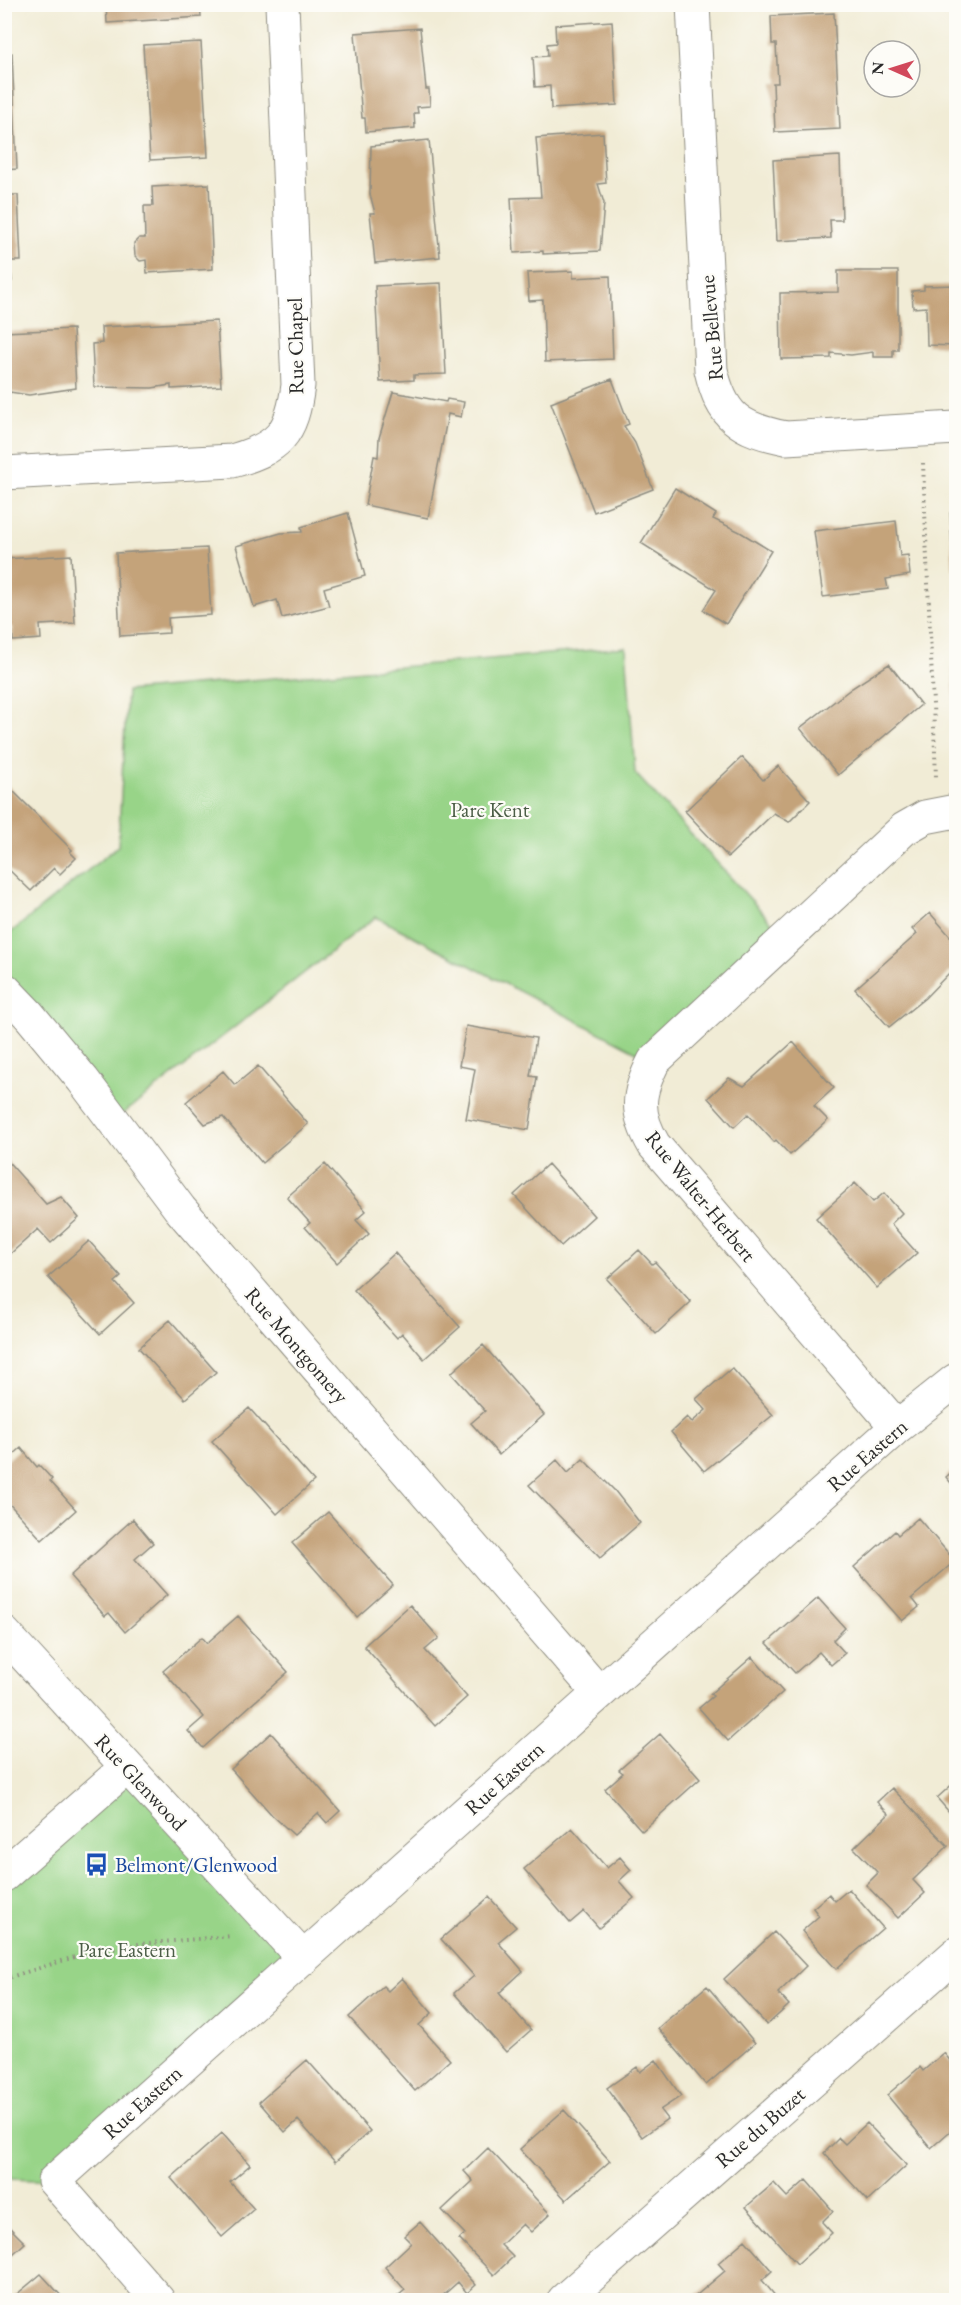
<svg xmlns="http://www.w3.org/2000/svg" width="961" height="2305" viewBox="0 0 961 2305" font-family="'EB Garamond',serif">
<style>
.green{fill:#98d488;stroke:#62805a;stroke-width:1.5}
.building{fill:#c4a37a}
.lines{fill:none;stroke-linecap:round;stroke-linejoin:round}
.minor-casing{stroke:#8e8c80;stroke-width:35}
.path{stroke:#8e8c80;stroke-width:4;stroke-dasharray:1.5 4.5;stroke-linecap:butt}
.minor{stroke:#fff;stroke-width:33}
.labels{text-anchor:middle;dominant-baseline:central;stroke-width:4.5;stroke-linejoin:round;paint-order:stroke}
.street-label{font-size:21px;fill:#2b2b2b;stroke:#fdfcf7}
.park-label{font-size:21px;fill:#4c5e47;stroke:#fdfcf7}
.transit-label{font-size:21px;fill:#164399;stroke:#fdfcf7;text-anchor:start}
</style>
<rect width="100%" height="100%" fill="#fdfcf7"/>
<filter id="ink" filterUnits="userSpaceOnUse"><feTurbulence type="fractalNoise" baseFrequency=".0167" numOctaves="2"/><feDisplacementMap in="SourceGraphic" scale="12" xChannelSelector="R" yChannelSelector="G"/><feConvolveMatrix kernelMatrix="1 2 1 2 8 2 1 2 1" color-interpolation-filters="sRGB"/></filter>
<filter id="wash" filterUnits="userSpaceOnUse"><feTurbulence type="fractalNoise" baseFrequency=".008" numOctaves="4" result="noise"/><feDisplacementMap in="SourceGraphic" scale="24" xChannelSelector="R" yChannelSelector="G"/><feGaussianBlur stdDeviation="1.35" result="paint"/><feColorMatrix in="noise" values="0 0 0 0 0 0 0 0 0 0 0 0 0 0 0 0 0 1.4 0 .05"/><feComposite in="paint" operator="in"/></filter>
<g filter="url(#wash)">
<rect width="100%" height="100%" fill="#f1ecd6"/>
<!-- green -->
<path class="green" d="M626,647L635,773L785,937L654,1061L376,917L114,1121L5,989V937L118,846L127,691Z
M127,1767L303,1958L54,2181L11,2179L5,2173L4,1875Z"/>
<g id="blocks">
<!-- building -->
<path class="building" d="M106,4H200L201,17L107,23Z
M834,13L840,129L775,132L773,83H778L776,44H772L771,16Z
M612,21L617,105L551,109L550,86L535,87L533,57L548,56L547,44L556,43L555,25Z
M420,28L426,89H429L430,106L417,107L418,113H414L415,128L366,132L365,118H362L355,33Z
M201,42L208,157L150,160L143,45Z
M12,53L17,169L4,170V54Z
M603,133L606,183L598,184L604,203L600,251L543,254V251L514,253L511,198L541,197L536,138Z
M429,140L440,257L375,263L370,213H375L370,194L371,146Z
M840,156L842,220H830L831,238L777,241L773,160Z
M209,184L213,269L147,273L146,260L140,261L135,256L134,243L139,238H145L144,206H153L152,187Z
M4,195H18L21,261H10L12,281H4Z
M573,271V278L610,276L613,359L545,362L543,300L529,301L527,273Z
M838,271H898V350H893V357H873V352L851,355L831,353V358L781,359L780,293L838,292Z
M441,283L446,374L414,375V380L380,382L375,286Z
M956,285V346L927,345L926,307L913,308L912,291L924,290V286Z
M217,321L221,386L171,389V385L152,388L94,387L92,344L102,343L101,327Z
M73,329L76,388L29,395L10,392L9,397H4V332Z
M612,379L629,424L624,426L635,443L653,489L594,512L551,403Z
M393,392L446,402L447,399L464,402L461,417L448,414L428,518L365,505L374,456L378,457L379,438Z
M675,488L716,514L713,519L740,532L771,551L726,624L703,610L716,590L641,543Z
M956,512V569H953L950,513Z
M348,513L365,576L324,588L329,606L282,618L277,600L254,607L236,546L281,533L302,532L301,527Z
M896,521L900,556L908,555L910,575L886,579L888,589L823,597L814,531Z
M207,548L211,615L168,618L169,633L120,636L116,553Z
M71,555L75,623L40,625L41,639L13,641L12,627H4V559Z
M889,664L921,705L838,775L800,728L852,688Z
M956,668V705H955L952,669Z
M742,757L763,780L778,766L810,801L789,822L774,813L728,857L685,811Z
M4,782L72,850L70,852L76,858L60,874L54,868L31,891L4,865Z
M930,913L956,943V977L951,971L925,998L889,1027L855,989L917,934L912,929Z
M466,1026L536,1038L530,1076L537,1077L529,1130L466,1119L475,1069L459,1066Z
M793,1042L834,1088L814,1106L828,1120L790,1155L776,1140L774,1142L748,1114L734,1127L708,1098L729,1078L744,1086Z
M258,1066L308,1124L262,1163L223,1117L205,1124L186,1102L223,1071L235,1085Z
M4,1157L46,1204L61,1197L79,1218L51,1243L38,1229L9,1255L4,1250Z
M325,1164L366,1211L356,1220L369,1234L337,1263L305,1227L310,1223L287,1197Z
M548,1164L594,1216L561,1246L514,1195Z
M855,1183L873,1202L884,1193L902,1213L891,1224L917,1253L877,1288L816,1218Z
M89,1241L121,1277L115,1282L134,1303L100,1334L48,1277Z
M639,1250L652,1264L655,1262L691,1302L656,1334L607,1279Z
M395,1253L460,1327L424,1359L402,1333L397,1338L354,1290Z
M170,1320L216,1372L185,1399L139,1348Z
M483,1345L544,1415L499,1455L471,1423L485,1411L451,1373Z
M732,1368L773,1415L704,1471L671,1432L687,1417L692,1422L706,1410L696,1399Z
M249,1408L314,1481L277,1514L212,1441Z
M21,1448L37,1467L39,1465L52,1479L50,1481L76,1510L42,1540L4,1498V1463Z
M583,1459L615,1491L640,1523L600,1558L529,1485L557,1460L568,1473Z
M956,1468V1489L946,1477Z
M328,1512L393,1585L357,1617L292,1543Z
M918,1518L955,1561L912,1598L919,1607L902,1621L854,1567L895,1531L898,1535Z
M133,1519L153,1543L135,1559L167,1595L125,1632L109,1613L105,1616L70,1576Z
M818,1598L845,1628L833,1640L845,1653L831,1665L819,1652L795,1673L767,1643Z
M410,1605L439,1638L425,1650L467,1697L435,1726L364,1646Z
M238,1616L288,1672L203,1748L188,1731L204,1717L163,1671L202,1637L207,1643Z
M752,1657L783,1692L728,1741L699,1708L713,1696L710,1694Z
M271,1733L340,1811L327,1823L318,1813L294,1835L272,1815L231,1769Z
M660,1734L700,1779L642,1831L605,1789L623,1773L619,1770Z
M956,1781V1820L937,1798Z
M892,1788L948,1846L913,1880L925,1893L898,1918L866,1885L878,1873L854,1848L889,1814L877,1802Z
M572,1828L607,1868L620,1857L631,1870L619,1881L634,1898L599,1928L584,1911L570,1923L524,1869Z
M849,1889L883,1928L836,1969L802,1931L819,1916L813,1908L829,1894L835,1901Z
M489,1897L516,1927L498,1942L523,1971L499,1993L531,2030L506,2052L454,1993L474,1976L441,1939Z
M774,1932L806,1966L778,1993L789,2005L767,2025L724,1979Z
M402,1978L432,2013L419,2025L450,2060L415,2091L349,2017L383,1986L388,1991Z
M707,1986L755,2043L706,2085L658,2028Z
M944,2053L956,2068V2126L931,2148L887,2095L920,2067L923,2071Z
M307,2060L370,2131L335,2162L298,2120L285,2132L259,2102Z
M656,2060L681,2096L660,2110L667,2119L642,2137L607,2088L637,2067L640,2072Z
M564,2110L610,2161L566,2200L520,2149Z
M867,2123L907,2165L868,2201L824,2153L839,2138L845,2144Z
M222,2133L250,2165L230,2182L254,2209L222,2237L171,2178Z
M488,2148L550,2214L531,2232L523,2224L501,2245L513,2257L494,2275L459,2239L465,2234L442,2210L473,2181L464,2171Z
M806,2180L833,2211L822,2222L832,2233L797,2264L746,2207L774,2183L787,2197Z
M4,2222L25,2243L4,2262Z
M420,2222L476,2285L467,2293L458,2282L439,2299L440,2300H393L405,2290L385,2267L411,2243L404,2236Z
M745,2240L772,2271L762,2280L777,2298L774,2300H691L725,2271L718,2263Z
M41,2274L65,2300H10Z"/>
</g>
</g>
<g filter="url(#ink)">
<use href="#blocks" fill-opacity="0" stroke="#8e8c80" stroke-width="1.5"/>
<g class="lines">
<defs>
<path id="minor" d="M693,4L711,370C722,417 739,429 786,438L956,428
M4,473L232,461C279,448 292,434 298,385L282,4
M4,989L29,1015L83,1080L180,1209L599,1693
M897,1427L654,1145C635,1112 637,1094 654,1061L904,829L925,817L956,811
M4,1633L303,1958
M4,1875L127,1767
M158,2300L54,2181L897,1427L956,1380
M564,2300L956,1954"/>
</defs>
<!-- minor casing -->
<use href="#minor" class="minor-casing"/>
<!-- path -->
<path class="path" d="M923,463L936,777
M4,1979L81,1955L139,1944L232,1936"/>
<!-- minor -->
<use href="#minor" class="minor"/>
</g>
</g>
<!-- icons -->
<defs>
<symbol id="bus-bare" viewBox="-9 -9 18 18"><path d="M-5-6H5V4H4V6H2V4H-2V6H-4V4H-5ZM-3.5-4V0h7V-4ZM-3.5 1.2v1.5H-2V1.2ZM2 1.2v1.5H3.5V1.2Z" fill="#1a4fb4" stroke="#fdfcf7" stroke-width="2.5" paint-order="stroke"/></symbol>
</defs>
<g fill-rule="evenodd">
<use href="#bus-bare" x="80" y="1848" width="33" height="33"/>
</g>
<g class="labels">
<!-- street labels -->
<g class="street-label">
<text transform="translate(711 328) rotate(-95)">Rue Bellevue</text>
<text transform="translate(295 346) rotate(-91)">Rue Chapel</text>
<text transform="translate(701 1196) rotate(51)">Rue Walter-Herbert</text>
<text transform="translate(297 1345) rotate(49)">Rue Montgomery</text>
<text transform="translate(867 1455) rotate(-41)">Rue Eastern</text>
<text transform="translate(504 1778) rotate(-42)">Rue Eastern</text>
<text transform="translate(141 1782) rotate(47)">Rue Glenwood</text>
<text transform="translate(142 2102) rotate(-42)">Rue Eastern</text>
<text transform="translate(760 2127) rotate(-41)">Rue du Buzet</text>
</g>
<!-- park labels -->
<g class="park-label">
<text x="490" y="809">Parc Kent</text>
<text x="127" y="1949">Parc Eastern</text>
</g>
<!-- transit labels -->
<g class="transit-label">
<text x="115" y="1864">Belmont/Glenwood</text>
</g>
</g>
<!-- margin -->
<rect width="961" height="2305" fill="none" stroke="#fdfcf7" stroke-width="24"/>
<!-- north arrow -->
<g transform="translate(892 69) rotate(273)"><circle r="28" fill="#fdfcf7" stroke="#a9a8a5" stroke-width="1.5"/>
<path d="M0-4.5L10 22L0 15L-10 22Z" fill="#d1495b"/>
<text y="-9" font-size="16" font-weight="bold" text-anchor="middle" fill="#2b2b2b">N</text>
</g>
</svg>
